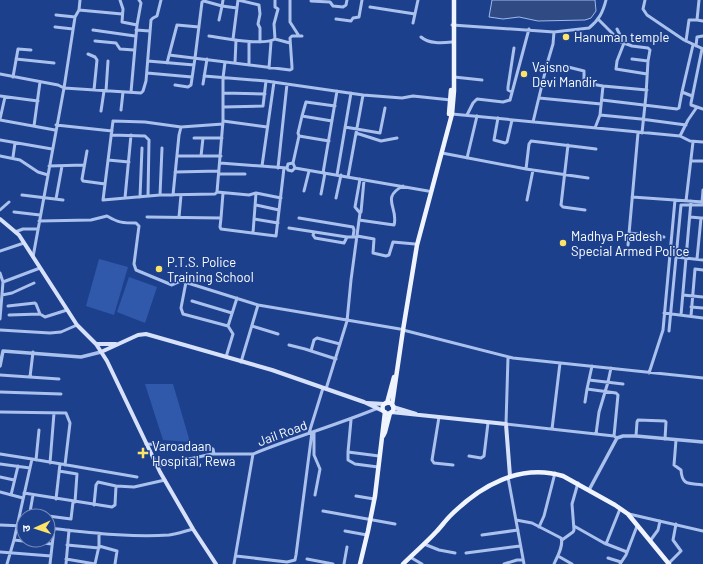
<svg xmlns="http://www.w3.org/2000/svg" width="703" height="564" viewBox="0 0 703 564" font-family="Barlow,'Noto Sans Devanagari',sans-serif">
<style>
.green{fill:#3059ab}
.water{fill:#304b84;stroke:#9db9ef}
.lines{fill:none;stroke-linecap:round;stroke-linejoin:round}
.minor{stroke:#aac0ed;stroke-width:3}
.tertiary{stroke:#aac0ed;stroke-width:3.5}
.secondary{stroke:#d7e1f9;stroke-width:4}
.primary{stroke:#f0f4ff;stroke-width:4.5}
.poi-dot{fill:#fde468;stroke:#1d408d;stroke-width:1.5}
.labels{text-anchor:middle;dominant-baseline:central;stroke-width:3;stroke-linejoin:round;paint-order:stroke}
.poi-label{font-size:13px;fill:#fff;stroke:#1d408d;text-anchor:start}
.street-label{font-size:13px;fill:#fff;stroke:#1d408d}
</style>
<rect width="100%" height="100%" fill="#1d408d"/>
<!-- green -->
<path class="green" d="M99,259L128,267L114,315L86,306Z
M129,277L157,287L145,323L117,312Z
M145,384H173L190,442L163,440Z"/>
<!-- water -->
<path class="water" d="M492,0H595L596,11L591,18L585,20L538,21L519,17L503,19L489,17Z"/>
<g class="lines">
<!-- minor -->
<path class="minor" d="M80,0L79,10L75,17L64,88L141,93L143,91L146,81L151,20L153,18L157,16L161,0
M120,0L123,9L122,22L137,25L131,92
M238,0L259,5L260,14L258,24L260,28V42
M290,0V22L299,36
M645,0L643,9L647,15L684,40L703,49
M699,0L697,20L703,21
M311,1L330,2L333,6L343,7L346,5L347,0
M370,7L415,14
M79,10L122,14
M56,15L75,17
M336,19L351,21L353,18L359,17L362,0
M598,19L613,34V39L624,43
M219,20L222,6L237,8
M413,23L418,0
M137,25L141,3L139,0
M452,25L554,32L553,44L547,64L533,122
M55,27L73,29
M617,29L624,43
M93,30L135,36
M136,30L150,31
M554,32L589,28C599,20 603,12 606,0
M209,36C224,38 263,46 275,39L290,43
M421,37C429,44 442,43 452,42
M233,39L238,0
M275,39L274,24L278,9L275,7V0
M95,41L116,43L120,49L134,50
M686,41L689,20H697
M249,42V65
M696,46L697,37L703,36
M88,54L95,57L97,60L94,90
M169,55L290,70L292,69V67L290,38L292,36H302
M16,59L54,63
M632,59L648,61L646,95L642,133
M148,61L194,65
M167,63L177,25L199,27
M235,63L236,40
M564,66L584,71V81L585,83L603,86L600,115L595,128
M269,68L271,42
M147,73L192,77
M0,74L58,85L64,88L33,257
M647,74L616,69L617,61L624,43L632,46L648,48L650,50L648,61
M204,76L266,81L363,95L402,98L413,96L451,100
M13,77L18,49L31,50
M454,77L482,80
M203,84L207,59
M175,85L188,87L191,85L195,58L202,2L204,1L222,6L223,0
M603,86L647,90
M106,91L108,61
M512,92L508,90V87L514,48
M223,93L265,94
M0,96L38,101
M692,96L682,92L693,45
M539,98L601,104
M602,100L677,109L679,108L682,92
M223,107L263,106L266,81
M697,107L691,105V103L702,49
M121,110L123,92
M101,111L104,91
M452,114L680,136L690,141L703,142
M467,115L473,103L477,99L503,102L510,100L529,29
M600,115L641,119L686,125
M498,118L494,140L505,143L507,142L512,120
M0,119L5,97
M0,120L55,130
M223,121L267,127
M332,121L302,116L306,102L335,106
M223,124L181,127L145,122L113,121L103,200L160,195L215,194L217,192L249,195L256,193L281,198
M56,125L112,131
M34,126L40,82
M345,127L380,133L385,108
M356,133L381,141L397,138
M111,135L145,136L149,140L148,196
M299,136L298,133L302,116
M680,136L688,120L697,107L703,109
M194,138H222
M0,140L52,149
M568,145L561,205L563,207L585,210
M87,151L82,179L83,181L105,184
M442,153L526,169L529,144L531,141L596,149
M0,156L20,160L38,172L48,175
M177,156H221
M201,156L203,138
M13,157L15,143
M467,158L477,116
M108,160L129,162
M691,161H703
M220,163L287,168L288,170L292,171L295,168L293,163L299,136L329,141
M49,166L84,165
M262,166L274,82
M278,168L287,84
M287,168L288,164L293,163
M295,168L428,191
M526,169L588,178
M175,172L219,171
M323,173L337,91
M219,174H245
M337,175L351,93
M348,177L363,95
M304,191L309,171
M217,192L223,121V78L225,62
M321,194L325,173
M22,195L63,200
M160,195L162,148
M173,195L179,135L181,127
M140,197L142,148
M632,197L703,202
M125,198L131,135
M336,198L341,175
M56,199L62,166
M527,200L533,170
M686,201L693,142
M702,202L703,190
M256,205L279,210
M0,210L9,202
M14,212L40,215
M361,212L364,180
M147,217L221,218L220,227L221,229L276,236L284,168
M179,217L181,195
M690,217L701,218
M221,218L223,193
M299,218L353,227L354,230L353,237
M254,219L278,223
M359,220L394,225C399,208 380,198 403,186
M39,221L91,220L107,216C119,223 123,223 136,223L139,226L134,264L136,270L172,285L181,281L191,284L258,305
M289,228L347,237H357
M15,232L23,229H38
M314,232L313,235L315,238L344,243L347,237
M253,233L256,193
M629,233L664,237
M357,236L374,239L373,253L386,256L389,255L393,242L415,244
M628,245L638,133
M0,251L24,243
M676,257L703,260
M697,259L701,218H703
M0,273L3,282
M186,282L181,308L183,314L228,326L233,334L226,357
M2,295L12,293L34,283
M683,295L703,297
M192,301L232,313
M8,306L35,303L36,304L40,314
M691,307L703,308
M664,313L703,318
M9,315L40,314L45,317L67,310
M681,315L691,201
M691,316L695,269L703,270
M0,319L3,282L40,268
M228,326L237,298
M252,326L278,334
M0,330L50,333L61,332L77,325
M403,330L513,358L703,378
M669,331L681,205H703
M289,345L305,349L336,359
M311,351L314,340L317,338L340,344
M508,357L506,424L614,436L617,438
M241,362L258,305L400,329
M649,373L663,330L675,200
M0,375L59,379
M30,377L33,352
M589,380L623,384
M326,389L347,321L351,280L360,213L355,207L360,179
M587,389L592,366
M0,392L61,394
M585,402L587,389L616,393L618,395L614,436
M0,412L66,413L70,423L65,465
M439,417L432,460L434,463L453,465
M351,420L348,452L379,456
M552,429L560,363
M314,432V455L320,469L315,495
M309,433L323,388
M596,434L599,412L608,382L611,368
M636,436L637,422L638,420L665,421L666,422L665,439
M676,440L674,465L681,470C682,486 689,483 703,485
M146,444L209,447L213,449L214,454
M348,452V460L355,464L378,467
M0,454L32,459
M469,456L481,458L484,456L488,423
M36,460L39,430
M50,463L54,413
M0,464L30,468
M157,466L212,454H253
M59,471L77,474L75,502
M0,477L14,480
M508,477L524,564
M0,492L23,498
M24,493L112,507L115,505L116,486
M11,495L18,466
M33,495L30,512L33,514L46,516
M356,496L374,499
M56,499L60,464
M94,505L96,485L98,482L116,486L134,487L165,480
M323,511L395,524
M629,514L703,531
M48,516L71,519L73,502
M516,520L532,523L561,538C564,546 557,557 554,564
M0,525L24,526
M574,526L604,543L627,552
M539,527L544,516L555,473
M48,528C87,532 130,538 169,535C177,534 185,531 193,529
M345,531L367,535
M482,535L518,530
M14,540L52,544
M562,540L573,532L574,530L572,504L578,483
M650,541L658,530L660,521
M424,544L439,550L455,553
M606,544L620,509
M67,545L99,548
M99,546L117,551L115,564
M0,552L51,556
M466,553L520,546
M236,556L287,562L295,560L296,555L312,432
M558,556L572,564
M410,557L422,564
M608,558L621,562
M66,559L95,564
M307,559L333,564
M7,564L14,540L32,459L137,477
M50,564L54,529
M66,564L69,530
M95,564L99,546V533
M234,564L253,454C294,437 337,425 378,408
M344,564L347,547
M504,564L517,560H523
M620,564L626,555L637,526
M668,564L681,551L673,540L676,524"/>
<!-- tertiary -->
<path class="tertiary" d="M0,366L3,351L81,357L101,352
M589,490L617,438L623,436H636L703,442"/>
<!-- secondary -->
<path class="secondary" d="M0,219L19,235L77,325L96,344L107,361L160,472L193,529L216,564
M96,344H116
M101,352L138,335L146,334L272,370L364,402L383,411
M367,403L385,404
M393,407L416,414
M391,412L506,424L510,476"/>
<!-- primary -->
<path class="primary" d="M449,114L451,90
M382.5 408a5.5 5.5 0 1 1 11 0a5.5 5.5 0 1 1-11 0Z
M387,403L394,377
M392,405L403,330L417,245L452,114L454,91V0
M383,436L385,432L390,413
M360,564L368,531L375,496L385,412
M403,564C414,553 426,543 436,532C441,527 445,521 450,516C480,486 520,463 563,476L615,505L628,514L669,564"/>
</g>
<!-- markers -->
<g class="poi-dot">
<circle cx="566" cy="37" r="4"/>
<circle cx="524" cy="74" r="4"/>
<circle cx="563" cy="243" r="4"/>
<circle cx="159" cy="269" r="4"/>
<path d="M141 447h4v4h4v4h-4v4h-4v-4h-4v-4h4z"/>
</g>
<g class="labels">
<!-- poi labels -->
<g class="poi-label">
<text x="574" y="37">Hanuman temple</text>
<text x="532" y="67">Vaisno<tspan x="532" dy="15">Devi Mandir</tspan></text>
<text x="571" y="236">Madhya Pradesh<tspan x="571" dy="15">Special Armed Police</tspan></text>
<text x="167" y="262">P.T.S. Police<tspan x="167" dy="15">Training School</tspan></text>
<text x="152" y="446">Varoadaan<tspan x="152" dy="15">Hospital, Rewa</tspan></text>
</g>
<!-- street labels -->
<g class="street-label">
<text transform="translate(282 433) rotate(-20)">Jail Road</text>
</g>
</g>
<!-- north arrow -->
<g transform="translate(36 528) rotate(267)"><circle r="19" fill="#1d408d" stroke="#778cbb"/>
<path d="M0-3L7 15L0 10L-7 15Z" fill="#fde468"/>
<text y="-6" font-size="11" font-weight="bold" text-anchor="middle" fill="#ffffff">उ</text>
</g>
</svg>
